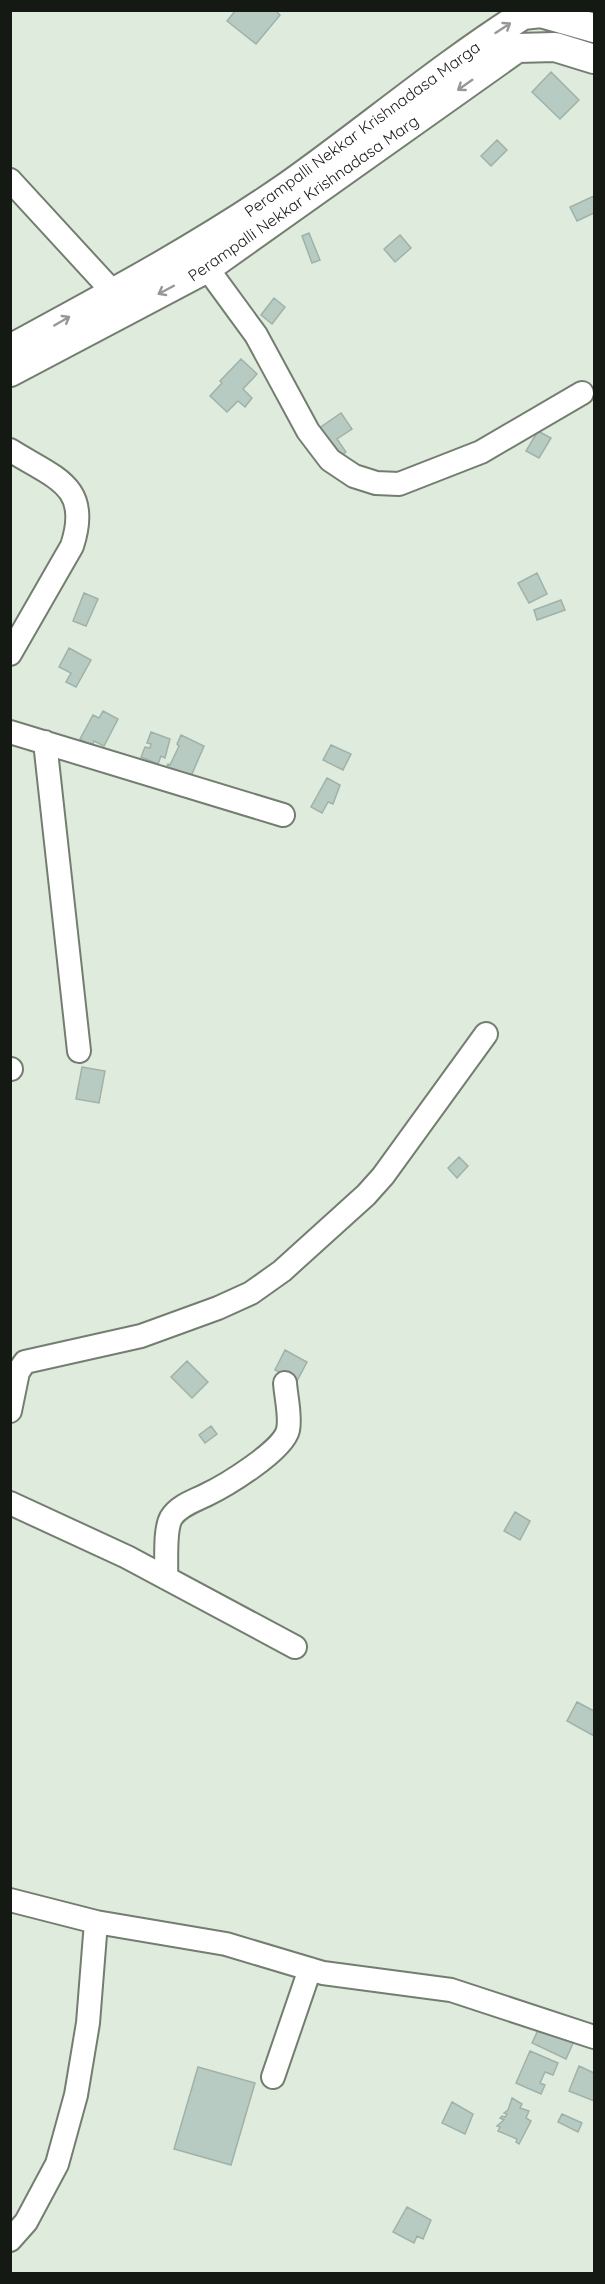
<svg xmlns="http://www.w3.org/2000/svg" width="605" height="2284" viewBox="0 0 605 2284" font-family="Quicksand,sans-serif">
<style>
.building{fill:#b8cbc2;stroke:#9fb2a9;stroke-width:1.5}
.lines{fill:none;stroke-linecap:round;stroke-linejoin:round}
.minor-casing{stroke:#737e71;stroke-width:26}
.major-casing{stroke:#737e71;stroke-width:32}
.minor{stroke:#fff;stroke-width:22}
.major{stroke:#fff;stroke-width:28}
.oneway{stroke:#969895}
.labels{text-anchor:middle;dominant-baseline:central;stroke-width:6;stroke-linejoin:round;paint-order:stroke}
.street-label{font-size:16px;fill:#151914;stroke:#fff}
</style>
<rect width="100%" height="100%" fill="#dfebdc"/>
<!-- building -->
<path class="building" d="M236,10H275L280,15L256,44L227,21Z
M551,72L579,100L560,119L532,92Z
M497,140L507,150L491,166L481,156Z
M594,196V213L577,221L570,207Z
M309,233L320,260L312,263L302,236Z
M400,235L411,248L395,262L384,249Z
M274,298L285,307L272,324L261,315Z
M241,359L257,374L243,389L252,398L245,407L238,401L227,412L210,396L222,383L220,381Z
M341,413L352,429L337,439L346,452L335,460L315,431Z
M538,431L551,438L539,458L526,451Z
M537,573L547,594L529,603L518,583Z
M84,593L98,599L86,626L73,621Z
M561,600L565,610L537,620L534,610Z
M69,648L91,660L76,687L66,682L71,673L59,667Z
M103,711L118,719L104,746L94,741L92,746L80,739L93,715L99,718Z
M151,732L170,739L165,758L161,756L158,764L141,757L145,747L150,748L151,744L147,743Z
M181,735L204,746L189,781L165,770L168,764L170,765L179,746L177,744Z
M331,745L351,754L343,770L323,760Z
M327,778L340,785L333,804L328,802L322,813L311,807Z
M82,1067L105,1071L99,1103L76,1099Z
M459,1157L468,1166L457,1178L448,1168Z
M285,1350L307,1362L297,1381L275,1370Z
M187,1361L208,1382L192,1398L171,1377Z
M211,1426L217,1434L205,1443L199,1435Z
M515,1512L530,1521L520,1540L504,1531Z
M577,1702L594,1711V1736L567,1721Z
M540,2026L574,2041L566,2059L532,2043Z
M530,2051L558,2063L553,2075L545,2072L540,2083L545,2085L541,2094L516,2083Z
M579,2066L594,2073V2101L569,2091Z
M198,2067L255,2083L231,2165L174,2149Z
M512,2098L522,2104L520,2108L529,2111L526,2118L531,2121L519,2144L516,2142L517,2139L498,2131L500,2127L497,2126L504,2120L500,2118L502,2116L505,2117L507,2114L504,2113L508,2110Z
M452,2102L473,2114L465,2134L442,2123Z
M562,2114L582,2123L578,2132L558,2122Z
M407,2207L431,2220L423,2239L417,2236L414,2243L393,2232Z"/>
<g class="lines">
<defs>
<path id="minor" d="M10,180L113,292
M207,268L256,335L308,431L330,460L354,476L376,483L399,484L481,452L582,393
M10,450C54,478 92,485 72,546L10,654
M10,732L283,815
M45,742L79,1051
M10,1069H11
M10,1411L18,1372L25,1362L141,1336L218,1308L251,1293L282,1271L366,1195L383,1176L486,1034
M10,1503L127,1557L295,1647
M166,1578C167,1562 164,1531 171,1518C178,1506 194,1501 206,1495C225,1486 283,1451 288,1430C291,1417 286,1397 285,1383
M10,1900L96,1922L226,1944L323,1973L451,1990L594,2037
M273,2077L310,1969
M10,2240L26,2222L57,2164L76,2095L88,2023L96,1922"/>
<path id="major" d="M10,349C104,298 200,247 288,186C367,130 441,67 523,15L541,13L594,28
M10,372L207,268L517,48L555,47L594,59"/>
</defs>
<!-- minor casing -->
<use href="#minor" class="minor-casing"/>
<!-- major casing -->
<use href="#major" class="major-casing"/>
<!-- minor -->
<use href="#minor" class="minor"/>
<!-- major -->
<use href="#major" class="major"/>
</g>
<!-- one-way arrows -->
<defs><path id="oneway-shaft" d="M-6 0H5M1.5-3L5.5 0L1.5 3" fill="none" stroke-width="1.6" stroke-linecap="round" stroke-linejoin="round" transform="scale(1.5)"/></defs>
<g class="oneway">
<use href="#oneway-shaft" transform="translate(503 28) rotate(-33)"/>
<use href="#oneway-shaft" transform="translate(465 85) rotate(145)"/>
<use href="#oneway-shaft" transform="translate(166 290) rotate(152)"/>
<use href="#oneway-shaft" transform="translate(62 321) rotate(-30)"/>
</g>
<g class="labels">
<!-- street labels -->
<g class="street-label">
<text transform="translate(362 129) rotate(-36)">Perampalli Nekkar Krishnadasa Marga</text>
<text transform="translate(303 198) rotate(-35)">Perampalli Nekkar Krishnadasa Marg</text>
</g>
</g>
<!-- border -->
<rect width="605" height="2284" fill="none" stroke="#151914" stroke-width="24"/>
</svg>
